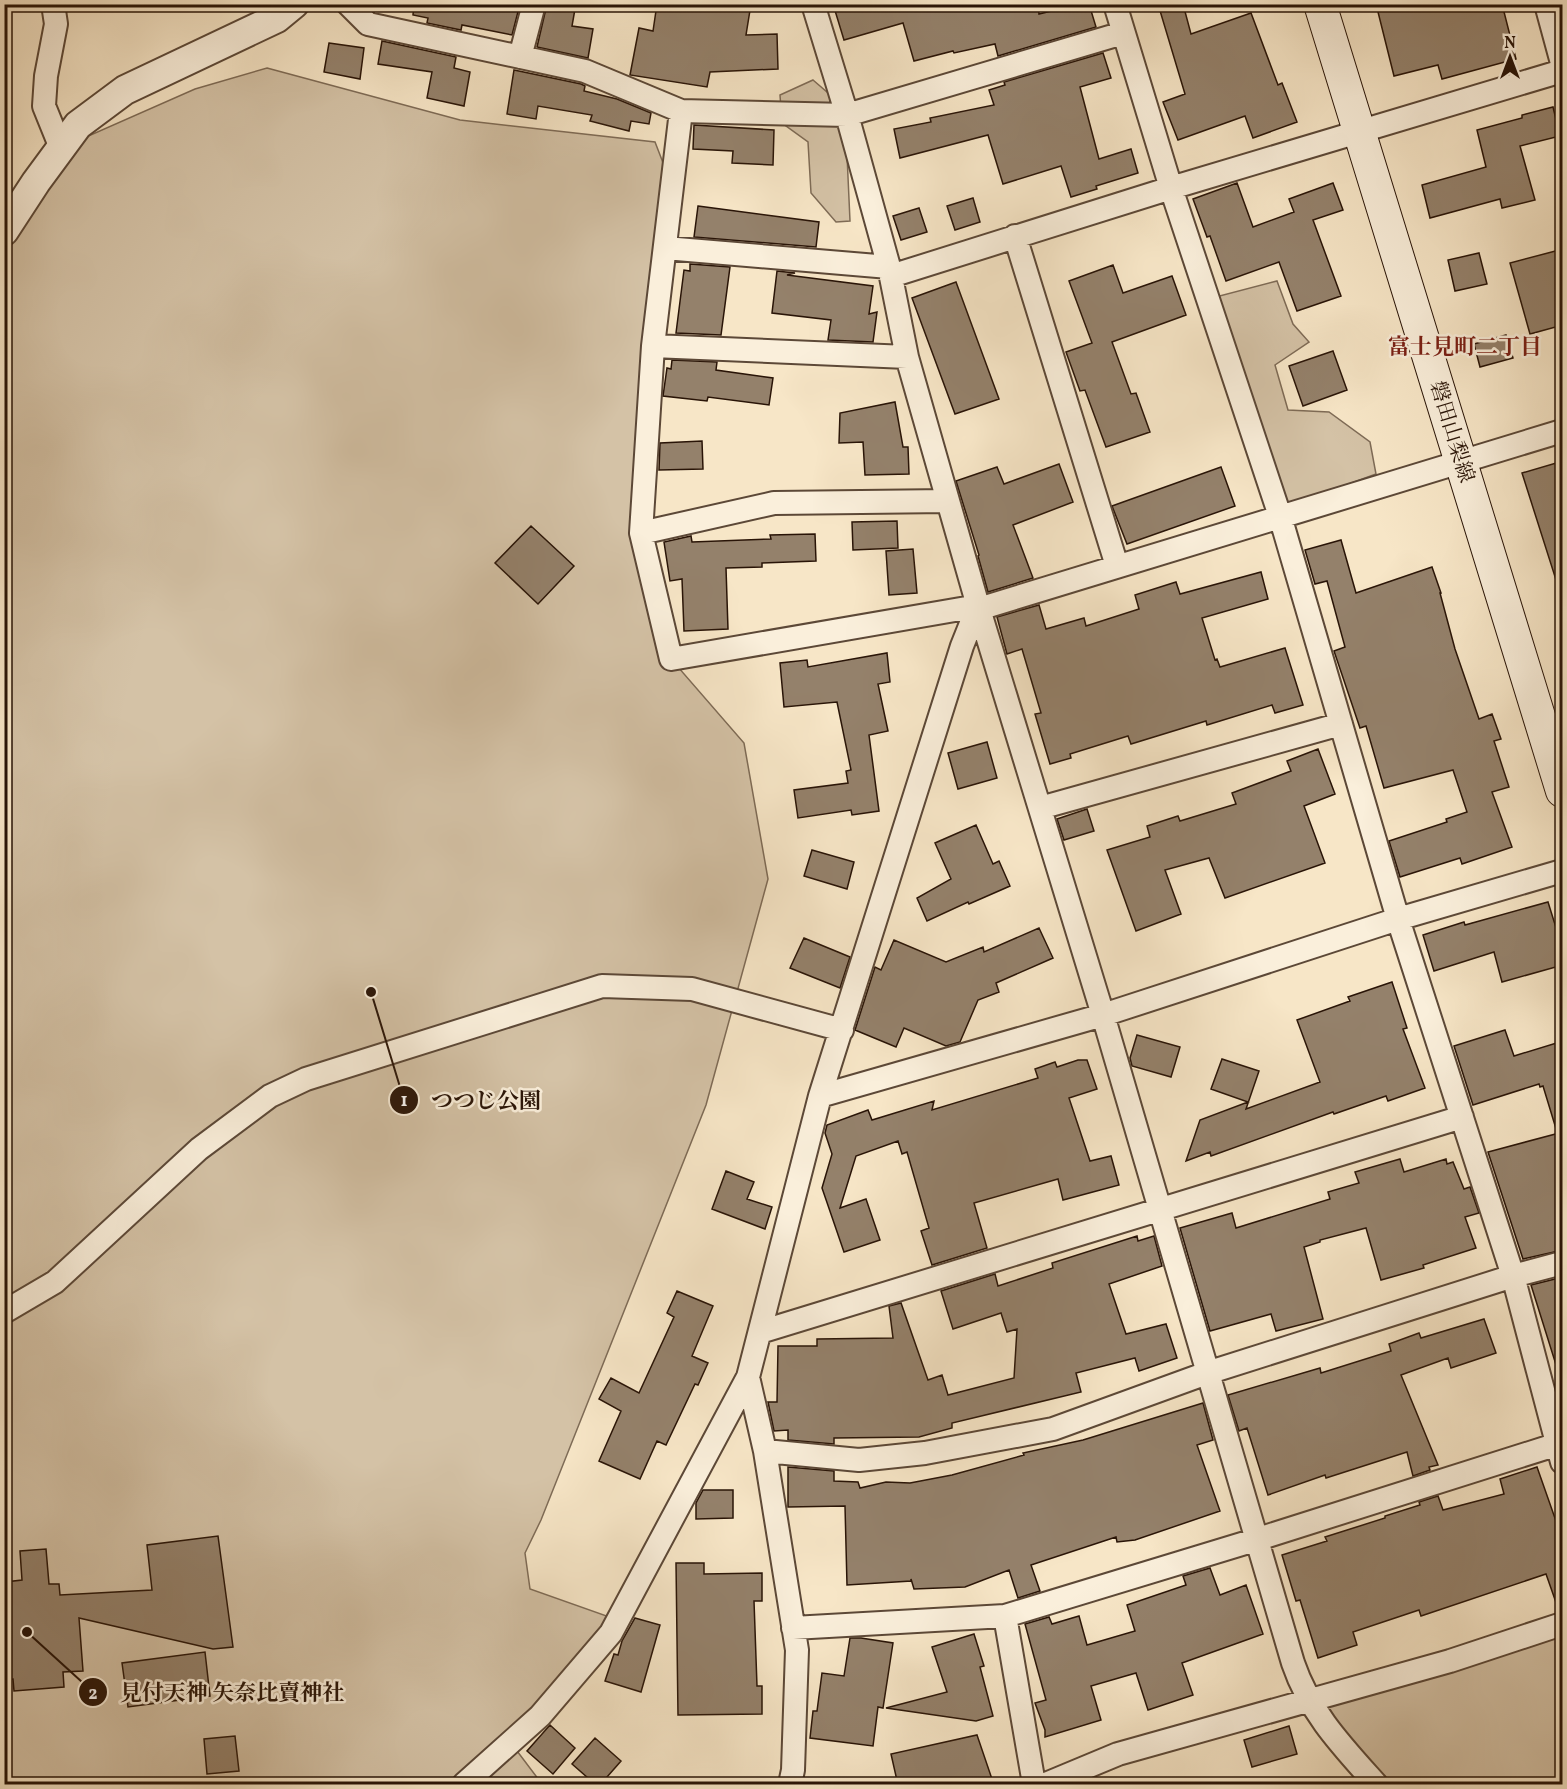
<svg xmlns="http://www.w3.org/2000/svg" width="1567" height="1789" viewBox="0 0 1567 1789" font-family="Vollkorn,'Noto Serif JP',serif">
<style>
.green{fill:#d4c2a6;stroke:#7e6b56;stroke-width:1.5}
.building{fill:#94816b;stroke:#291407;stroke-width:1.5}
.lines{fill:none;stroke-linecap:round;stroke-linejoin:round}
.minor-casing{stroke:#5c4837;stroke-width:26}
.tertiary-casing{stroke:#5c4837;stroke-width:32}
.secondary-casing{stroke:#291407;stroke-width:34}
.minor{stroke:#faefdb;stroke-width:22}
.tertiary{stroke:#faefdb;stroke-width:28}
.secondary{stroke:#faefdb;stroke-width:32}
.labels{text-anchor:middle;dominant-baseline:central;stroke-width:5;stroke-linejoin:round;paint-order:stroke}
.street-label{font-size:21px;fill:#291407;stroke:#faefdb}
.neighbourhood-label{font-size:22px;font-weight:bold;fill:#7a1f14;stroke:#faefdb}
.leader{fill:none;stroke:#291407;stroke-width:2}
.callout-dot{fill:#291407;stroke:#faefdb;stroke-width:2}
.mark-label{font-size:18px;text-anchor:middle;font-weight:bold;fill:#fff}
.callout-label{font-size:22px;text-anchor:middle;font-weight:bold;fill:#291407;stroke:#faefdb;stroke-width:5;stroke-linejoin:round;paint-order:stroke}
</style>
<rect width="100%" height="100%" fill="#f7e6c7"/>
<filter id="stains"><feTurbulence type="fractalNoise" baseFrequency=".00333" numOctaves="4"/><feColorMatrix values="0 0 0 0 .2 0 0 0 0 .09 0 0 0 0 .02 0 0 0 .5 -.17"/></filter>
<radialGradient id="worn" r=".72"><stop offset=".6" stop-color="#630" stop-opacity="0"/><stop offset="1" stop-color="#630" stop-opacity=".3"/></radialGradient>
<!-- green -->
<path class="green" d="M267,68L460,120L655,142L672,186L641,533L671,659L744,743L768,879L706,1105L541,1520L525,1553L530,1589L618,1620L511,1743L542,1784H5V226L61,148L195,89Z
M813,80L835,99L847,155L850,221L836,222L811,193L808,142L782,123L780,95Z
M1277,281L1293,324L1309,342L1275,365L1288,410L1329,412L1370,442L1376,474L1278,510L1208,299Z
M1562,1624V1784H1382L1316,1708Z"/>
<!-- building -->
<path class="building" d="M414,4H520L512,35L462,25L461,30L427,23L428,18L413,15Z
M547,4L575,9L572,26L593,29L588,58L537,47Z
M657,4H751L746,35L777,34L778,69L710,72L707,87L630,75L639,28L653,31Z
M833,4H1038L1039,14L1080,4H1089L1096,27L998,56L995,44L954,53L953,51L914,61L903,23L844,40Z
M1158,4H1183L1191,34L1251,13L1278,85L1282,83L1297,122L1253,138L1245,116L1178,140L1163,102L1185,94Z
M1376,4H1502L1516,59L1442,79L1438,65L1394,76Z
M382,41L456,57L454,68L470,72L464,106L427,98L432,72L378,64Z
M329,43L364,48L360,79L324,72Z
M1103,53L1111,78L1080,87L1099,159L1131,149L1138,173L1096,186L1097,189L1071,197L1061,166L1003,184L988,135L900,158L894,129L931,122L930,118L994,105L989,90L1005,85L1004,82Z
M514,70L581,84L585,86L584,91L617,99L651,113L649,124L631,121L629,131L590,121L592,115L538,106L536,119L507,114Z
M1553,107L1560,136L1520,146L1535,200L1502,208L1500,199L1430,218L1422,185L1486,167L1477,130L1522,118V115Z
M694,125L774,130L773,165L732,163L733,151L693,149Z
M1237,183L1253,227L1294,212L1289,199L1333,183L1343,210L1313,220L1341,296L1297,311L1279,262L1226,281L1210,236L1207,237L1193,199Z
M973,198L980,222L955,230L947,206Z
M698,206L819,222L816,247L694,237Z
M919,208L927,232L901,240L893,216Z
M1563,249V325L1530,334L1510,263Z
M1479,253L1487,284L1455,291L1448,260Z
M690,264L730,267L721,335L676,333L684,270L690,271Z
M1113,265L1123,293L1172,276L1186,315L1112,342L1131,394L1136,393L1150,432L1106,447L1085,390L1080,391L1066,352L1092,343L1069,281Z
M777,271L795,273L787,275L873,286L869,314L877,312L873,342L828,340L831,320L772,313Z
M956,282L999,399L955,414L912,298Z
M1506,335L1513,358L1480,367L1474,344Z
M1333,351L1347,390L1303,406L1289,366Z
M672,360L717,362L716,370L773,378L769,405L708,397L707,401L663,396L667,368L671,369Z
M895,402L903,447H908L909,474L865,475L863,442L839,443L840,413Z
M702,441L703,469L659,470L660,443Z
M1563,461V582L1557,583L1522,473Z
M1059,464L1073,502L1013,525L1033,578L988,592L978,556L979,555L956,481L997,467L1004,484Z
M1221,467L1235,506L1127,544L1112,506Z
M897,521L898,548L853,550L852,522Z
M531,526L574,566L538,604L495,563Z
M815,534L816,561L762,563V567L726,568L728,629L684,631L682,579L670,581L664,542L691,536L692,542L771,539L770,535Z
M1341,540L1356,593L1432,567L1441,593H1440L1455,649L1479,719L1492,714L1501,739L1494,741L1509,787L1492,792L1512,847L1462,864L1460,858L1400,877L1389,841L1447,822L1446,819L1467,812L1453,770L1384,788L1366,726L1360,728L1334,651L1345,647L1327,581L1315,584L1305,550Z
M913,549L917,593L889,595L886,551Z
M1261,572L1268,599L1202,618L1215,660L1217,659L1220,667L1285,648L1303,705L1275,713L1272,705L1207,725L1206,721L1131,744L1128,736L1070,754L1071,758L1050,764L1035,714L1041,713L1022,649L1007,654L997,617L1039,605L1046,629L1084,618L1086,626L1139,609L1135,595L1176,582L1180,594Z
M887,653L890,682L878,684L888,731L869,735L879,811L852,815L851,810L798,818L794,790L848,783L846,771L851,770L837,702L784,707L780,663L807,660L808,667Z
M987,742L997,778L958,789L948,753Z
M1318,749L1335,794L1304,806L1325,863L1225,898L1209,858L1165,870L1181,914L1136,931L1107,850L1150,837L1147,826L1178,816L1180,821L1236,804L1232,793L1291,771L1287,761Z
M1087,809L1094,831L1064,840L1057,819Z
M976,825L993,864L999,861L1010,886L969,904L968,902L927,921L917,898L951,879L935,843Z
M812,850L854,862L847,889L804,876Z
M1548,902L1563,950V965L1502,982L1494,952L1434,971L1423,935L1464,922L1465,925Z
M1039,928L1053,958L996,983L999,992L978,1000L960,1042L946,1046L904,1028L896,1047L855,1030L875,967L881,970L894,940L946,962L983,947L984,952Z
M804,938L850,957L840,988L790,968Z
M1392,982L1407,1028L1403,1029L1425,1088L1388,1101L1386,1096L1334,1114L1333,1112L1211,1156L1210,1152L1186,1161L1200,1120L1248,1102L1211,1089L1222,1059L1259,1071L1246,1109L1320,1082L1297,1020L1350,1001L1348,997Z
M1505,1030L1514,1056L1563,1041V1132H1557L1543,1086L1540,1087L1539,1084L1473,1105L1454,1046Z
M1137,1035L1180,1047L1171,1077L1132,1066L1130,1058Z
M1078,1060H1087L1097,1089L1069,1098L1090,1161L1111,1156L1119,1185L1063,1200L1058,1179L974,1203L987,1248L932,1265L921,1231L929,1228L907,1152L902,1154L898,1141L856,1156L840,1208L866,1199L880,1240L844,1252L822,1188L832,1154L825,1133L827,1125L868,1110L872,1120L934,1101L932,1110L1038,1078L1035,1069L1055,1062L1057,1067Z
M1563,1132V1250L1523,1259L1488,1152Z
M1400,1159L1404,1172L1446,1159L1447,1164L1453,1162L1464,1189L1470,1187L1479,1213L1465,1217L1476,1248L1423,1265L1424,1268L1381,1280L1366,1228L1320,1240V1242L1304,1247L1323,1319L1276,1331L1271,1314L1210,1331L1180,1228L1232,1213L1236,1228L1330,1199L1328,1192L1359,1183L1355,1172Z
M726,1171L754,1182L747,1199L772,1207L765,1229L712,1209Z
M1137,1236L1138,1241L1154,1236L1162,1266L1109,1284L1126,1334L1166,1324L1177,1358L1139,1371L1135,1358L1076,1373L1081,1392L952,1423V1428L919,1437L834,1438V1444L788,1440V1430L774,1431L768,1402H777L778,1346H817V1339L893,1338L889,1306L901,1303L928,1380L942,1375L948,1395L1014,1378L1017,1329L1007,1332L1001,1313L953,1329L941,1291L995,1274L998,1286L1053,1268L1052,1263Z
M1563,1277V1367L1557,1368L1531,1285Z
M677,1291L713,1306L692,1356L708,1363L698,1385L695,1384L666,1445L657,1441L640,1479L599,1461L621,1411L599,1399L611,1378L639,1393L674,1317L667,1313Z
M1484,1319L1496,1353L1451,1368L1448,1358L1401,1375L1438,1465L1429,1467L1430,1470L1413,1476L1407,1452L1326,1478L1325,1475L1268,1495L1247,1428L1239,1431L1228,1395L1320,1368L1321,1373L1391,1351L1389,1344L1419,1333L1421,1338Z
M1203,1403L1213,1440L1197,1445L1220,1511L1135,1540L1117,1542L1116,1537L1031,1565L1040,1591L1018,1598L1009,1570L965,1587L914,1589L911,1579V1581L847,1585L845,1506L788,1507V1467L834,1471V1481L858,1482L860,1488L886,1482L910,1483L952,1475L1024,1455L1023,1453L1083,1440Z
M1537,1467L1563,1541V1611H1559L1546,1574L1421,1616L1419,1610L1353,1632L1357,1645L1318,1658L1300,1600L1296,1601L1282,1555L1327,1541L1325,1537L1385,1518V1516L1420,1505L1419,1502L1438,1496L1443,1510L1504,1494L1500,1479Z
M703,1490H733V1518L696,1519V1503Z
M218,1536L233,1647L213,1649L79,1618L83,1671L63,1672L64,1687L14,1691L13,1679L4,1680V1611H7L5,1582L22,1580L20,1551L46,1549L49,1584H59L60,1595L152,1590L147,1545Z
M676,1563H704V1574L762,1573V1601H754L757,1686H762V1714L678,1715Z
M1210,1568L1220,1595L1246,1585L1263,1634L1182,1663L1193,1695L1148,1710L1136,1673L1091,1686L1101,1720L1045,1737V1730L1035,1703L1046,1700L1025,1624L1049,1617L1052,1624L1079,1616L1087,1645L1135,1631L1127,1605L1186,1585L1183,1576Z
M635,1618L660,1625L641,1692L605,1681L614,1654L618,1655L622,1641Z
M974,1634L984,1666L980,1667L993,1716L976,1721L886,1708L947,1692L932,1647Z
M850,1638H861L893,1643L883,1708L878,1707L873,1746L810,1738L813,1711H817L822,1673L844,1676Z
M205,1652L210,1696L128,1707L122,1663Z
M550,1725L575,1748L553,1774L527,1751Z
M1289,1726L1297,1754L1252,1767L1244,1740Z
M977,1735L994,1785H898L891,1754Z
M235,1736L239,1771L207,1774L204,1739Z
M595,1738L621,1761L600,1785H596L572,1764Z"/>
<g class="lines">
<defs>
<path id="minor" d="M53,4L56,24L46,76L44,106L61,148
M348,4L368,24L585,71L681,111L847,115L1123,33
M813,4L847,115L889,267L907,357L978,606L1103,1015L1293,1663C1310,1713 1342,1746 1376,1784
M1115,4L1171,188L1280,516L1398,919L1513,1276L1562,1462
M1546,4L1562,63
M520,57L534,4
M681,111L653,346L641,533L671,659L978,606L982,608L1562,431
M1015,236L1117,566
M665,248L889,267
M891,276L1171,188L1562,71
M653,346L907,357
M641,533L774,503L948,501
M1040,808L1341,724
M820,1096L1103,1015L1398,919L1562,871
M4,1312L55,1282L199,1149L270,1096L306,1079L602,986L692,989L842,1030
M760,1332L1462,1117
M748,1377L765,1451L797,1650L793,1770L790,1784
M765,1451L859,1460L925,1453L1053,1429L1207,1373L1513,1276L1562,1263
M1005,1616L1034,1784
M793,1628L1005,1616L1255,1540L1558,1444
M464,1784L540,1716L611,1633L748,1377L820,1096L962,646L978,606
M1046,1784L1118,1754L1450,1661L1562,1624"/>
<path id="tertiary" d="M4,231L36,182L78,125L125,90L277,18L294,4"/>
<path id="secondary" d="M1320,4L1562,791"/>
</defs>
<!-- minor casing -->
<use href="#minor" class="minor-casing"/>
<!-- tertiary casing -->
<use href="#tertiary" class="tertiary-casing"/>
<!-- secondary casing -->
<use href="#secondary" class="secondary-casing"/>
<!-- minor -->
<use href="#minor" class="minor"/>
<!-- tertiary -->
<use href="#tertiary" class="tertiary"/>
<!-- secondary -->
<use href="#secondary" class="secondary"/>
</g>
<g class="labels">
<!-- street labels -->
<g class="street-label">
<text transform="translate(1451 432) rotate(73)">磐田山梨線</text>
</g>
<!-- neighbourhood labels -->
<g class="neighbourhood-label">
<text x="1465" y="348">富士見町二丁目</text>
</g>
</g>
<!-- callouts -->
<path class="leader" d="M371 992L404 1100M27 1632L93 1692"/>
<g class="callout-dot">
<circle cx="371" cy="992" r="6"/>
<circle cx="27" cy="1632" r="6"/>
<circle cx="404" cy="1100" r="15"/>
<circle cx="93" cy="1692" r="15"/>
</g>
<g class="mark-label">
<text x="404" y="1106">1</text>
<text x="93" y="1699">2</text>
</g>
<g class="callout-label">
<text x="486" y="1108">つつじ公園</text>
<text x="232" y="1700">見付天神 矢奈比賣神社</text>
</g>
<!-- margin -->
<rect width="1567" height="1789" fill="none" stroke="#f7e6c7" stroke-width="24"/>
<rect x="6" y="6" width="1555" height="1777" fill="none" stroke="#291407" stroke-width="3"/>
<rect x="12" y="12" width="1543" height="1765" fill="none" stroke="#291407" stroke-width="1.5"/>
<!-- north arrow -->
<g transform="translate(1510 57)" stroke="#faefdb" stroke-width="4.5" paint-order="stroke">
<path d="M0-4.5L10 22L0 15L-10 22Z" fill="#291407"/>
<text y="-9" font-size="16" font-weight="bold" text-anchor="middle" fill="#291407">N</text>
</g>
<rect width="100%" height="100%" filter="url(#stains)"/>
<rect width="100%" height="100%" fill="url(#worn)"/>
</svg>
